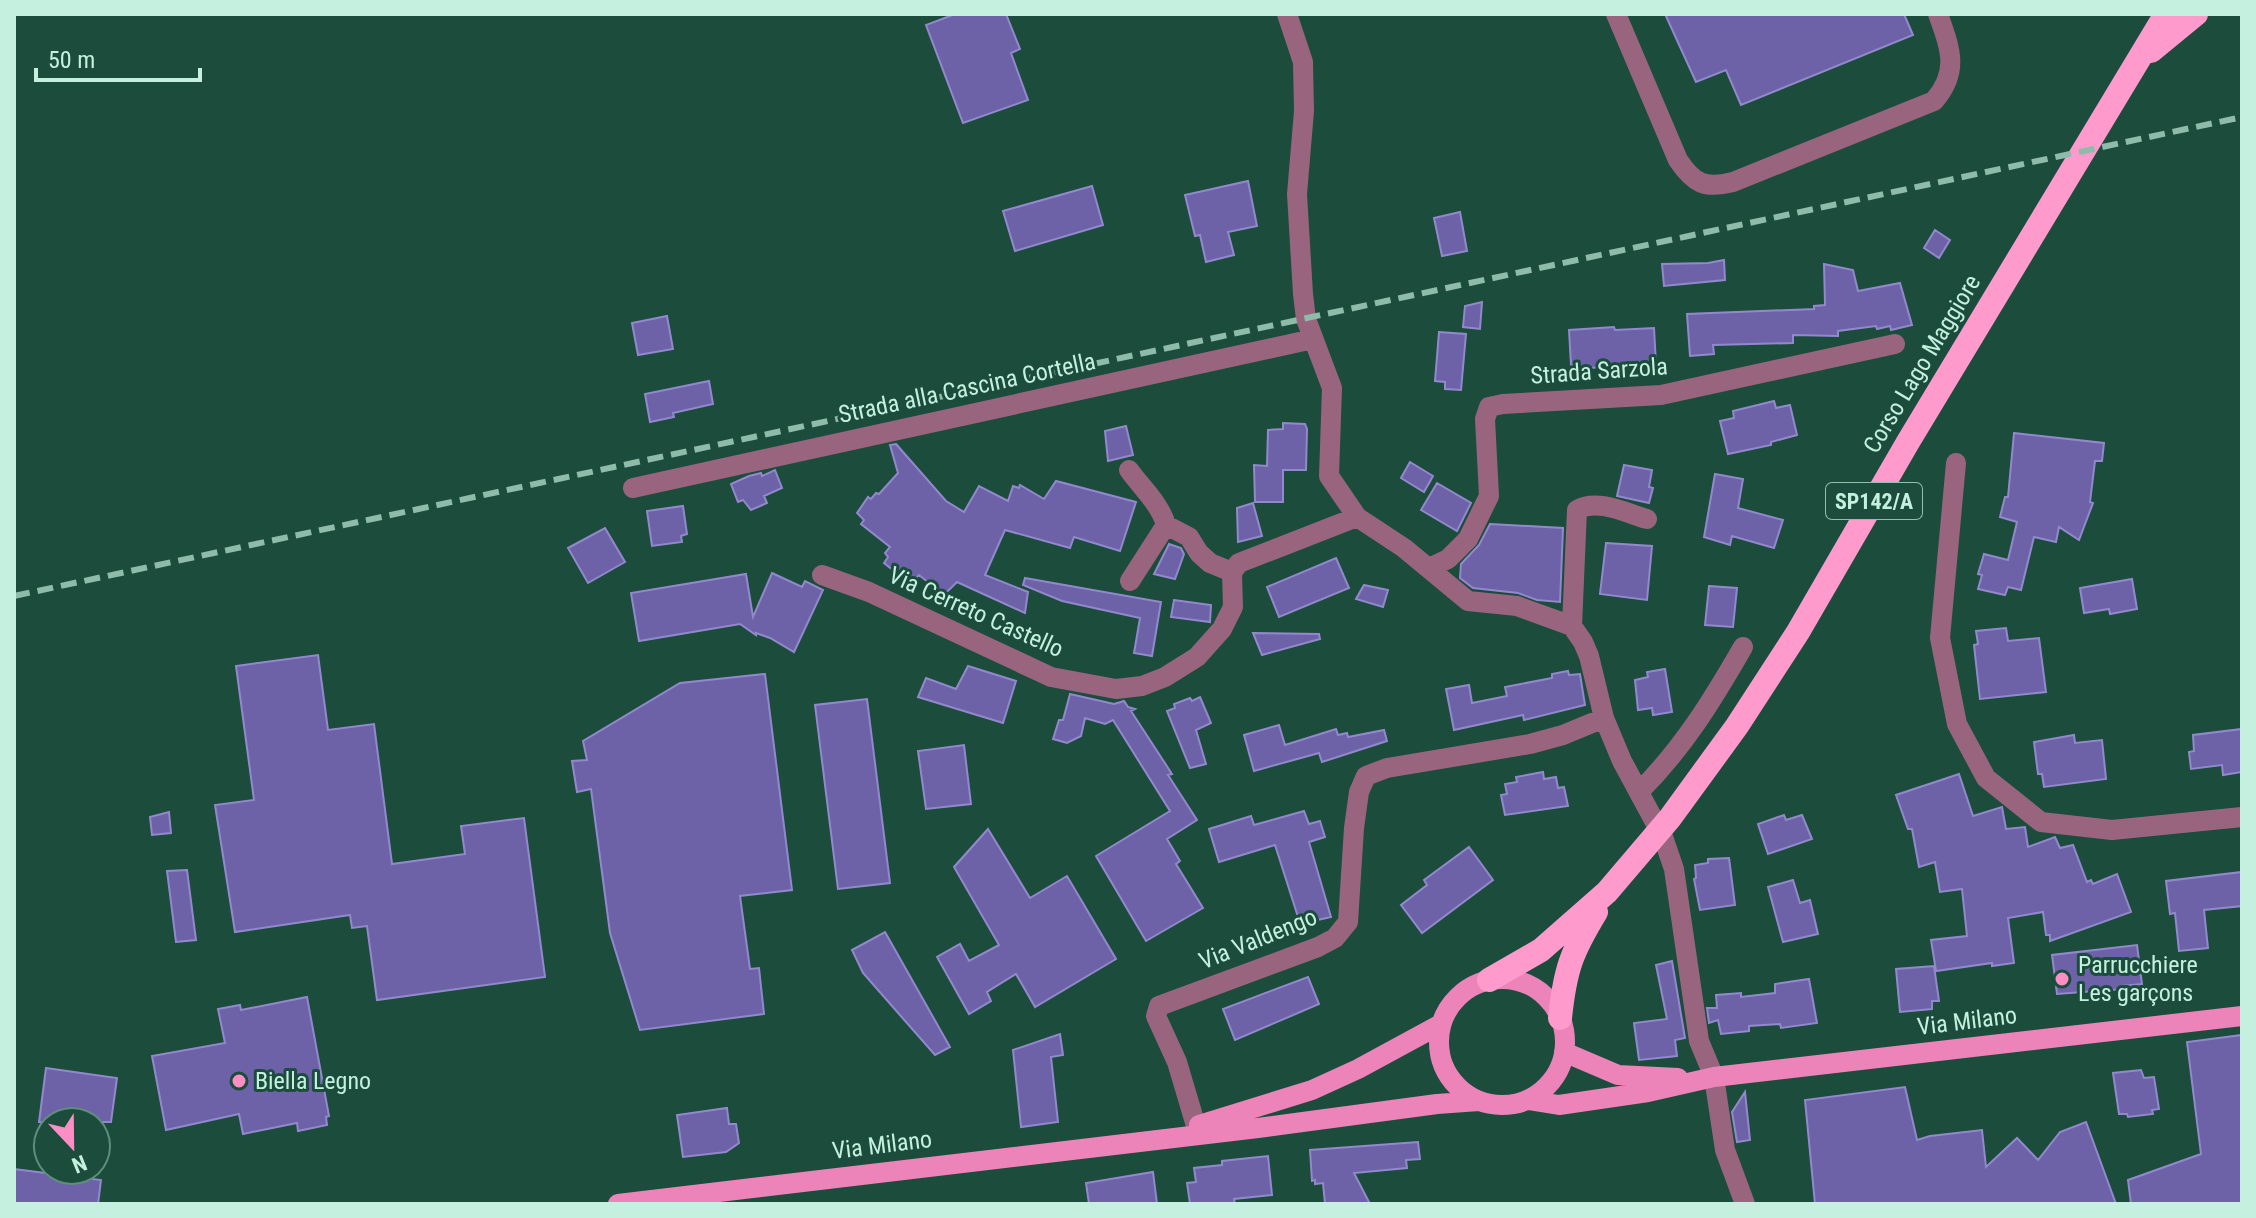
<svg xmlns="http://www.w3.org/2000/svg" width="2256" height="1218" viewBox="0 0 2256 1218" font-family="'Roboto Condensed',sans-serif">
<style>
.building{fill:#6d62a8;stroke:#9289cc;stroke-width:2}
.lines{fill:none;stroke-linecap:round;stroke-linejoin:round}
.minor{stroke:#99657e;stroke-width:20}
.major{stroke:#ec84b9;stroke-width:20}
.highway{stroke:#ff9bcc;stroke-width:24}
.rail{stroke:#8ebbaa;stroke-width:6;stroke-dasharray:16 8;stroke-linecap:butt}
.poi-dot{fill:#fb8fc5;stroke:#1b4c3c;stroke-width:3}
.labels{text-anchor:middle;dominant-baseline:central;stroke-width:6;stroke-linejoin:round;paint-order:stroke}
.shield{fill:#1b4c3c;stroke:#92bfae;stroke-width:2}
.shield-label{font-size:22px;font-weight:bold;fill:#c5f0df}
.street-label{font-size:24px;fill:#c5f0df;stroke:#1b4c3c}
.poi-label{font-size:24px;fill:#c5f0df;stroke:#1b4c3c;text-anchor:start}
</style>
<rect width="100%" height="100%" fill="#1b4c3c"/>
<!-- building -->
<path class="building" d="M955,14H1006L1020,49L1011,53L1028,100L963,123L926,25Z
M1665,14H1904L1913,35L1741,105L1726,70L1696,82Z
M1248,181L1257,226L1228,232L1234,255L1206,262L1200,235L1195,236L1185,195Z
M1092,186L1103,225L1015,251L1003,211Z
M1460,212L1467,251L1442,256L1434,218Z
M1935,230L1950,240L1939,258L1924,248Z
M1724,260L1725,280L1664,286L1662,264L1708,263Z
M1824,264L1853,270L1858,291L1900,283L1912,325L1891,330L1890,326L1877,329L1876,326L1838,331V336L1793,335V343L1713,345L1714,354L1690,356L1687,314L1814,309V306L1825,305Z
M1482,302L1480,329L1463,327L1465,306Z
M667,316L673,349L638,355L632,323Z
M1614,327L1615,330L1654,328L1656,364L1640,366L1639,362L1575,370V365H1571L1569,330Z
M1439,332L1466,334L1461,390L1445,389V382L1435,381Z
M709,381L713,404L673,413L674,417L650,422L645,394Z
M1774,401L1776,408L1790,405L1797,435L1771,442V445L1728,454L1720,421L1734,418L1733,411Z
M1283,423L1305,424L1307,429L1306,470H1283V502H1255L1254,465L1267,466L1268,430L1283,429Z
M1126,426L1133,455L1108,461L1105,431Z
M2014,433L2104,443L2102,461H2095L2090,502L2093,503L2079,540L2059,527L2056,542L2034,537L2021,590L2008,587L2005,595L1978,589L1982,575L1978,574L1984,554L2008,560L2017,522L2000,517L2005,497H2008Z
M896,444L946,501L964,512L979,486L1008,501L1013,486L1019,488L1020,485L1044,499L1056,481L1136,502L1120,551L1074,537L1070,548L1005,530L985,575L1028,592L1025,613L957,582L944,595L919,575L910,584L884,563L888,557L885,553L890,547L861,524L864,520L857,513L868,497L871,499L876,493L879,494L898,473L890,445Z
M1410,462L1433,476L1424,492L1401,478Z
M1624,465L1652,470L1649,487L1653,488L1649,503L1617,496Z
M775,470L782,488L764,496L767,503L751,510L743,500L738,502L731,484L749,476L761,473L762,476Z
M1715,474L1743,479L1738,508L1783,520L1774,548L1732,536L1730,545L1704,537Z
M1437,483L1471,503L1457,531L1421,510Z
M1253,503L1262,536L1238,542L1237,508Z
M683,506L687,534L681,536L682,542L652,546L647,511Z
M1490,524L1563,528L1560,602L1537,600L1518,593L1473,588L1460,578L1461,564L1479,545Z
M605,528L625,562L588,583L568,548Z
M1606,543L1652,546L1647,600L1600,594Z
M1169,544L1181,548L1184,554L1175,579L1154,574Z
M1336,558L1349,588L1279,617L1267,587Z
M772,573L802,587L805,581L823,590L794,652L770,638L756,633V635L740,624L639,641L631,593L746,574L753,617Z
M1025,578L1161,602L1152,656L1134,653L1140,618L1062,601L1023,585Z
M2132,579L2137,609L2110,614L2109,609L2084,613L2080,588Z
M1364,585L1388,590L1383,607L1356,599Z
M1709,586L1737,588L1733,627L1705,625Z
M1174,600L1211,605L1210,622L1171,617Z
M2006,628L2008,641L2039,638L2046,692L1980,699L1974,645L1978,644L1976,631Z
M1253,633L1319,634L1320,639L1262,655Z
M318,655L328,730L374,724L392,864L465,854L461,826L524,818L545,977L377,1000L367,926L352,928L350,915L235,932L215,805L254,800L236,666Z
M968,666L1016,681L1003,723L918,697L926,678L956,689Z
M1665,669L1672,712L1653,715L1652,708L1638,710L1635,680L1648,677L1647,672Z
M1568,671L1569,675L1580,674L1585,705L1524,720L1523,715L1454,730L1446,689L1469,685L1472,703L1507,696L1505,687L1552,678V674Z
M765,674L792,890L740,896L750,969L759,968L764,1014L640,1030L610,933L591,789L577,792L572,761L587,760L583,741L680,683Z
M1070,694L1114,704L1124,701L1128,707L1135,709L1131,711L1172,774L1168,775L1197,820L1167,839L1180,861L1176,864L1203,908L1146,941L1096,856L1170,811L1113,720L1105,724L1085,718L1081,736L1067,743L1053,739L1059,720H1063Z
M1200,697L1211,723L1196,730L1206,764L1190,768L1167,711L1175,708L1174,704L1190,698L1192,701Z
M867,699L890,883L838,889L815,705Z
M1279,725L1285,745L1336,729L1338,735L1347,733L1348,737L1384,730L1387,741L1322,762L1319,753L1254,771L1244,735Z
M2242,729V772L2223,775L2222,765L2191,769L2189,752L2194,751L2193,735Z
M2074,735L2075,743L2102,740L2106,779L2044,787L2042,774H2038L2034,742Z
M964,745L971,804L926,809L918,751Z
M1543,772L1544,779L1556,777L1558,788L1564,787L1568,806L1505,815L1501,795L1507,794L1505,784L1517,782L1516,777Z
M1959,774L1973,816L2002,807L2006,829L2025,827L2028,847L2055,837L2060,848L2073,845L2087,882L2091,880L2093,884L2117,874L2131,912L2050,941V935H2046L2043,912L2008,918L2014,963L1992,966V963L1936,971L1931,940L1967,936L1962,889L1940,892L1935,862L1919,867L1912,829H1908L1896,795Z
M1304,811L1309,824L1320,821L1325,837L1309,842L1331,917L1313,921L1312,917L1299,920L1275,845L1219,862L1209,829L1251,816L1254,825Z
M169,812L171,833L152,835L150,817Z
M1784,815L1786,820L1802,815L1812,839L1768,854L1758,824Z
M988,829L1030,898L1067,876L1116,959L1035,1007L1016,974L987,992L991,1001L969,1014L937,957L960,944L969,961L999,945L954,867Z
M1469,847L1493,880L1422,933L1401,905L1427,885L1424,880Z
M1729,858L1735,905L1700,910L1694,879L1696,878L1695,865L1708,863V859Z
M187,870L196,940L176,942L167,871Z
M2242,872V906L2204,910L2208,948L2179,951L2175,913L2170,914L2166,881Z
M1793,880L1800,903L1810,900L1818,934L1783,942L1768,887Z
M885,932L950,1047L935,1055L863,973L852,950Z
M2137,945L2142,984L2123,986V989L2057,994L2052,955Z
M1672,961L1685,1038L1675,1040L1677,1056L1639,1060L1634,1023L1667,1019L1656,965Z
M1934,966L1939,1001H1932V1009L1900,1012L1896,969Z
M1308,977L1319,1004L1235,1040L1223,1009Z
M1809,979L1817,1023L1781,1028L1780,1024L1749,1026V1031L1721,1034L1718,1020L1709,1023L1707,1008H1717L1716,995L1741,993V997L1775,993V984Z
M307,997L329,1116L326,1117L327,1125L298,1131L297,1123L243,1134L239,1114L166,1130L152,1056L225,1043L218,1009L240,1005L241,1010Z
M1060,1034L1063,1055L1051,1057L1058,1122L1021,1127L1013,1050Z
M2242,1035V1204H2131L2128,1180L2201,1154L2187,1042Z
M46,1068L117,1078L111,1122H39Z
M2141,1070L2144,1078L2154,1077L2159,1109L2152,1110L2153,1114L2128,1117L2127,1114H2119L2113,1073Z
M1905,1087L1917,1140L1930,1136L1982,1130L1986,1167L2017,1138L2038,1160L2060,1132L2086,1122L2116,1204H1815L1805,1100Z
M1745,1092L1750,1140L1737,1142L1732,1112Z
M727,1108L729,1124H736L739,1143L726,1152L683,1157L677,1115Z
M1418,1142L1420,1159L1406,1160L1407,1168L1354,1173L1370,1204H1325L1323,1183L1315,1184V1180L1312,1181L1310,1150Z
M1268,1156L1272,1195L1234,1199L1235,1204H1190L1187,1183L1196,1182L1194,1168L1222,1165V1161Z
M14,1169L101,1180L98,1204H14Z
M1153,1172L1157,1204H1089L1086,1183Z"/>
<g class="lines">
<!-- minor -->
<path class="minor" d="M1287,14L1303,62L1304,111L1297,194L1303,294L1306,319L1332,388L1329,476L1357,517L1404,548L1468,601L1517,606L1572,626L1583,642L1589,656L1604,718L1622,761L1663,837L1674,869L1699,1041L1714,1077L1725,1150L1745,1204
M1616,14L1678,160C1694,184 1705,189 1733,182L1934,101C1960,71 1950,48 1938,14
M1956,463L1940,638L1957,724L1986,778L2041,822L2112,830L2242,817
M1129,470C1142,488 1160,504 1166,525L1189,537L1199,553L1210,563L1232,572
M633,488L1313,339
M1429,568L1448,559L1468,539L1489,496L1485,419L1489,407L1503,404L1661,395L1895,344
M822,575L869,592L1051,677L1116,689L1142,686L1165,677L1197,657L1222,629L1233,607L1232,572L1239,563L1357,517
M1130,581L1166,525
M1572,626L1577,510C1597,498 1626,513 1647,519
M1639,792C1683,748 1712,701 1743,647
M1196,1126L1177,1062L1156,1016L1159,1006L1318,947L1335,938L1348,922L1354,828L1359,792L1366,776L1387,768L1530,744L1563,735L1604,718"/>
<!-- major -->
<path class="major" d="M1439 1042a63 63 0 1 1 126 0a63 63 0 1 1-126 0Z
M1564,1052L1618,1075L1678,1078
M1528,1100L1559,1105L1648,1092L1714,1077L2242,1016
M1199,1125L1312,1090L1358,1069L1441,1024
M618,1204L1258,1128L1437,1104L1479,1101"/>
<!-- highway -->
<path class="highway" d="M2151,51L2196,14
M1489,980L1541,950L1607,892L1670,818L1737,726L1798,632L1908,442L2166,14
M1560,1018C1565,970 1571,953 1596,912"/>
<!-- rail -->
<path class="rail" d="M14,596L2242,117"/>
</g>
<!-- markers -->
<g class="poi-dot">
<circle cx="2062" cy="979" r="8"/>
<circle cx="239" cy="1081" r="8"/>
</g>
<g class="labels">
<!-- shield labels -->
<rect class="shield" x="1826" y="483" width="96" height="36" rx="6"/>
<g class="shield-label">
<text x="1874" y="501">SP142/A</text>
</g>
<!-- street labels -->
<g class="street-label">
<text transform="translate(1922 364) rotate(-59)">Corso Lago Maggiore</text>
<text transform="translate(1599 371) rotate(-4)">Strada Sarzola</text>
<text transform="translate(967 388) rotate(-12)">Strada alla Cascina Cortella</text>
<text transform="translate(976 612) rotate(24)">Via Cerreto Castello</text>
<text transform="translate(1258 939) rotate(-22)">Via Valdengo</text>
<text transform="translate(1967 1021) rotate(-7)">Via Milano</text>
<text transform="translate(882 1145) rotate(-7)">Via Milano</text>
</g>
<!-- poi labels -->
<g class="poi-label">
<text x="2078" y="965">Parrucchiere<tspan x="2078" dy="28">Les garçons</tspan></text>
<text x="255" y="1081">Biella Legno</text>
</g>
</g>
<!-- border -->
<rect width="2256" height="1218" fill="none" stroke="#c5f0df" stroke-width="32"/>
<!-- north arrow -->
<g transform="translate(72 1146) rotate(158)"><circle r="38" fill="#1b4c3c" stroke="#5f8e7d" stroke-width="2"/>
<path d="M0-6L14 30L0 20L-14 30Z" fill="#fb8fc5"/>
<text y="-12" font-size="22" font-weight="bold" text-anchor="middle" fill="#c5f0df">N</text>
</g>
<!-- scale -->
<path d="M36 68v12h164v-12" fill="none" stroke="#c5f0df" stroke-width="4"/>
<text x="48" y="68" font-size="24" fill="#c5f0df" stroke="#1b4c3c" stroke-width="6" paint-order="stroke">50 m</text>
</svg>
